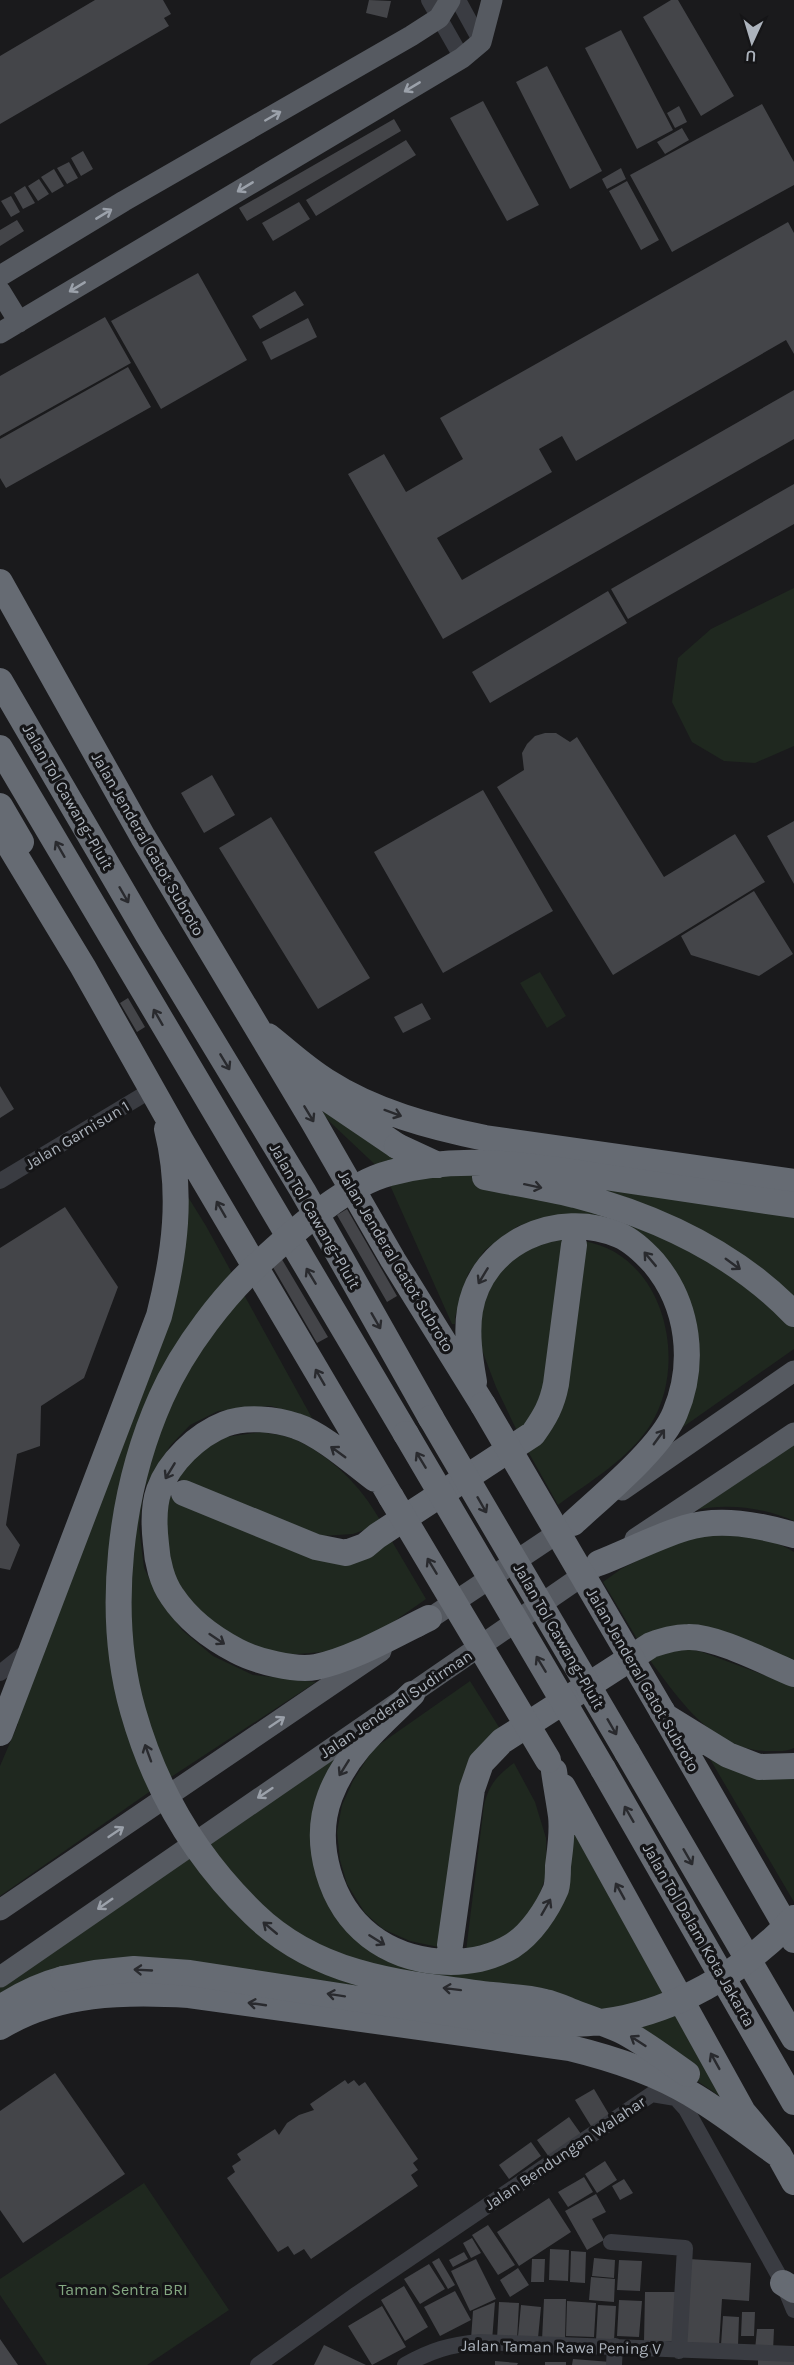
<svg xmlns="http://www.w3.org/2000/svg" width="794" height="2365" viewBox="0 0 794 2365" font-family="Karla,sans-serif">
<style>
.green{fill:#1f281f}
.building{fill:#444549}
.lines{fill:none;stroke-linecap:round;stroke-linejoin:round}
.minor{stroke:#3a3c42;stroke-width:16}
.major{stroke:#565a61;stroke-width:21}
.highway{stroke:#666b73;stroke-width:26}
.highway-bridge{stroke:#666b73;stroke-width:26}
.oneway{stroke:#9ba1aa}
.oneway2{stroke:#292a2e}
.labels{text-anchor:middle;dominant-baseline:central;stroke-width:6;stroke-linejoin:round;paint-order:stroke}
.street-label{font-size:16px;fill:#acb3bc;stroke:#151517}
.park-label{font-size:16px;fill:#84a882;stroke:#151517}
</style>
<rect width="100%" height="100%" fill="#1a1a1c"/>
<!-- green -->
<path class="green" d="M794,588V746L755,763L724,761L692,742L672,702L678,658L711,629Z
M540,972L566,1016L547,1028L520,983Z
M278,1064L397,1146L794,1205V1349L683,1427H678L682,1292L582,1215H558L518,1226L485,1250L468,1274L455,1317V1324H452L385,1174L331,1123Z
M180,1184L206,1226L312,1418L271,1406L218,1411L190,1425L170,1446L144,1488L139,1527L144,1568L158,1596L182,1630L213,1656L253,1675L316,1682L165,1781L0,1896V1766L18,1724L6,1717L159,1316Z
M561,1238L568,1239L545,1396L536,1415L517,1431L496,1387L482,1350L477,1323L494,1278L516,1254Z
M582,1241C663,1252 690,1361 651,1424C629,1459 590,1481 558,1505L525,1446L535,1439Z
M262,1432C272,1434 284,1435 294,1439C330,1455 361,1486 380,1520L370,1528L353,1534L321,1536L178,1479L195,1455L226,1437Z
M794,1444V1521C763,1507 727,1503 694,1510Z
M169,1496L258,1534L319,1555L390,1538L426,1599L369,1639L335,1651L298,1654H263L201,1621L167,1565L163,1522Z
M716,1534C743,1536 771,1537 794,1552V1665L708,1633L639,1642L603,1582L621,1569L686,1536Z
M684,1648L702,1652L794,1686V1748C786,1752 779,1751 771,1751C713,1752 680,1700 649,1659Z
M470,1681L502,1732L479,1754L443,1948L410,1941L383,1929L365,1913L347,1884L340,1860L337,1832L342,1805L353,1781L373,1749Z
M331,1748L341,1770L324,1858L369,1936L467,1961L545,1909L554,1771L743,2112L687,2074L545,2002L0,2001V1977Z
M710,1759L750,1776L794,1777V1902Z
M514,1763L535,1802L546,1838L547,1873L535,1907L512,1934L494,1943L466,1951L484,1805C489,1785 497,1775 514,1763Z
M144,2183L229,2310L147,2365H47L0,2295V2279Z"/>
<!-- building -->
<path class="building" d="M95,0H163L171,14L164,18L169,26L0,124V56Z
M369,0L391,1L387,18L366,13Z
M671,0H678L734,96L701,116L643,17Z
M621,30L673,130L637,149L585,48Z
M547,66L602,171L570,189L516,82Z
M483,101L539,205L507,221L450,118Z
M762,104L794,162V185L672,252L630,175Z
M679,106L687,122L675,128L667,113Z
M394,119L401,131L247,221L239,208Z
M682,128L689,140L665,154L657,142Z
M406,140L416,155L316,216L306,200Z
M83,151L93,169L81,176L71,158Z
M69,162L78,178L67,184L57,168Z
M621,168L626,179L607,189L602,179Z
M54,169L64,186L52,193L41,177Z
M39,179L49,194L38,201L28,186Z
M627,181L659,240L641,250L609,191Z
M25,186L35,203L23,209L14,193Z
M11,196L20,212L11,217L1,201Z
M299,202L310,219L273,241L262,223Z
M17,220L24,231L0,246V230Z
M788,222L794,233V354L786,340L576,461L562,436L539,449L552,472L437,538L462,580L794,390V439L443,639L348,474L384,454L406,492L463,459L440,418Z
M198,273L247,360L161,409L111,321Z
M295,291L304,305L260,329L252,316Z
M105,317L131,363L0,436V376Z
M308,318L317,337L271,360L262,342Z
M128,367L151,407L6,488L0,478V439Z
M794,484V524L628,619L611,589Z
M608,591L627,623L490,703L472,672Z
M545,733H556L570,742L577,737L664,877L735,834L765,882L613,975L497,787L524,770L522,753L527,744L535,736Z
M212,775L235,815L204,833L181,793Z
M483,790L553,911L443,973L374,852Z
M271,817L370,978L318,1009L219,848Z
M794,821V884L767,836Z
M754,891L793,954L759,976L691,955L681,936Z
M128,998L145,1027L137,1032L120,1003Z
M422,1003L431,1019L403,1033L394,1017Z
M0,1086L14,1109L0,1118Z
M65,1207L118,1287L84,1378L41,1406L40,1446L17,1454L6,1525L20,1545L10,1570L0,1568V1248Z
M347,1209L397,1296L387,1302L337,1215Z
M277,1251L328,1337L317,1343L267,1257Z
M55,2073L125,2174L23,2243L0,2210V2111Z
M345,2080L348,2084L354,2080L359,2086L365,2082L418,2159L413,2163L418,2170L411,2175L418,2186L311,2259L304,2249L294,2255L288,2246L278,2252L227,2178L235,2172L232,2166L241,2160L237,2154L275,2129L279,2135L287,2123L299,2115L314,2110L310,2104Z
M594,2089L610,2116L591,2126L575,2100Z
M569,2117L581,2134L549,2157L537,2140Z
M531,2142L541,2156L509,2179L499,2165Z
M605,2161L617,2180L597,2193L585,2174Z
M584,2177L593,2192L568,2207L558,2192Z
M624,2179L633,2193L620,2200L612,2186Z
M596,2194L606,2212L592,2219L604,2240L587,2250L565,2211Z
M549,2198L571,2232L519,2266L497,2232Z
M488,2225L515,2265L498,2275L472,2235Z
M472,2238L481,2253L471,2258L463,2243Z
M550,2249L569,2250L568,2281L549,2280Z
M571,2251L586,2252L585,2283L570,2282Z
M464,2252L468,2259L453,2267L449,2260Z
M439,2258L455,2285L448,2289L432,2262Z
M594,2258L615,2260L614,2278L592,2276Z
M476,2259L496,2299L470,2311L451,2271Z
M532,2259H545L544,2282H531Z
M689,2259L751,2263L749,2301L722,2299L719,2346L680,2347Z
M619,2260L642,2261L640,2291L617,2290Z
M429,2264L445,2289L420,2304L404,2279Z
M518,2268L529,2285L510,2297L500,2280Z
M591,2277L615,2279L614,2302L589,2300Z
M404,2286L428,2327L405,2341L381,2300Z
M455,2291L471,2320L440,2336L424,2307Z
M645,2292H678L677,2341H644Z
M544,2299H566L565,2341L542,2340Z
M619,2300L642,2301L639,2337L617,2336Z
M567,2301L596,2303L594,2337L566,2336Z
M495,2302L492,2341L471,2339L473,2311Z
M499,2302L519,2303L517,2340L497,2339Z
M521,2305L541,2307L538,2338L518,2336Z
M598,2305L616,2306L614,2341L596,2340Z
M382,2306L406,2347L372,2365L348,2326Z
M742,2312H755L754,2336H741Z
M723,2316L739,2317L738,2346L721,2345Z
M757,2329H774L773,2351L755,2350Z
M0,2339L18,2365H0Z
M324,2345L366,2365H314Z
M758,2356L794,2359V2365H758Z
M573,2359L611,2362V2365H572Z
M495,2361L518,2363L517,2365H495Z
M545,2362H566V2365H545Z"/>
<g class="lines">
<!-- minor -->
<path class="minor" d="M429,0L462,58
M458,0L481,42
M0,1181L153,1089
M0,1673L30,1649
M611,2242L685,2248L679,2351
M258,2365L357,2294L652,2094L676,2098L686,2109L783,2283L794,2310
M405,2365C432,2350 449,2345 480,2342L794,2354
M614,2365L615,2346"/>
<!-- major -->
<path class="major" d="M0,276L124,201L411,36L439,18L450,0
M0,291L19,322
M0,333L462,58L481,42L492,0
M622,1490L794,1371
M635,1539L794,1433
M417,1627L571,1524
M0,1910L381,1651
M0,1977L595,1567"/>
<!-- highway -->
<path class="highway" d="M0,582L143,837L313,1121L393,1260L483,1405
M0,681L148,935L303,1191L431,1418
M0,748L406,1434
M0,806L21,842
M0,830L83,967L181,1141L391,1497
M268,1036C287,1051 305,1068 326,1081C374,1112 431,1127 485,1138L794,1182
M313,1089L397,1146
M474,1382C470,1359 466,1333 470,1310C482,1242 558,1209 619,1235C633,1241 644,1252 654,1263C689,1305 696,1363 675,1413C661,1448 602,1496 573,1523
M375,1479C354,1463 321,1434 296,1426C276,1419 245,1416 225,1424C197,1435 169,1462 159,1490C153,1507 154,1527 156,1544C157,1561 162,1582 172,1596C188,1620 212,1638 237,1651C256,1661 295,1671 316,1667C354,1659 394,1635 429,1618
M184,1493L316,1547L346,1553L365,1546L377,1536L533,1434C545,1417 552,1405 556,1384L574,1245
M599,1563C627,1552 656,1537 685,1528C720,1517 759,1525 794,1535
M412,1694C380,1725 346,1753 330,1796C312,1843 330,1905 370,1936C409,1966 470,1971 512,1946C531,1934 547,1910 556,1889C558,1882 558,1873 558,1866C560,1850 563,1832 561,1816C559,1801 556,1786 554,1771
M662,1711L794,1940
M668,1718L728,1755L759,1767L794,1766
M0,1733L159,1316C175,1253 183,1193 167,1129
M627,1752L794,2038
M603,1769L794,2102
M563,1787L743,2112L779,2155L794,2182
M450,1945L472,1789L481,1763L502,1741L651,1645C663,1641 675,1637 688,1637C716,1636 767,1663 794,1674
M0,2008C20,1995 40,1985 63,1979
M0,2027C57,1992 125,1991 189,1995L570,2048C611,2058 655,2072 691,2094C722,2112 750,2135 779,2155
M783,2283L794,2290"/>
<!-- highway-bridge -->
<path class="highway-bridge" d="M397,1146L438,1165
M485,1177C515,1183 545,1188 575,1195C656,1216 735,1253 794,1314
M483,1405L662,1711
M431,1418L627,1752
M406,1434L603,1769
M391,1497L548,1760
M63,1979L95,1973L134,1969L190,1973L514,2023C551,2024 589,2026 625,2018C688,2004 750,1966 794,1918
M687,2074C665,2059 643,2041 620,2030C606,2024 592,2019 578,2014C567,2010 556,2004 545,2002C528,1997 510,1997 492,1995C406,1984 320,1978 254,1914C196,1858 155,1789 133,1711C105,1613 120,1490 161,1398C183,1348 225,1293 266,1257C298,1228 347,1184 390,1173C465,1152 543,1168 618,1179C677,1188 736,1196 794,1205"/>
</g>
<!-- one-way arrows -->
<defs><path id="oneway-shaft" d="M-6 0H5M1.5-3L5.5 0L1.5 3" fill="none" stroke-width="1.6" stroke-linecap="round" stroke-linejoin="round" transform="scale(1.5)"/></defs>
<g class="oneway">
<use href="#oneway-shaft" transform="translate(412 87) rotate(149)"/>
<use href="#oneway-shaft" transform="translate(273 116) rotate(-30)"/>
<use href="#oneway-shaft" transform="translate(245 187) rotate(149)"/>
<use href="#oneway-shaft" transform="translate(104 214) rotate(-31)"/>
<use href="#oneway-shaft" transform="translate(77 287) rotate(149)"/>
<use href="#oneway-shaft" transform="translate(277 1722) rotate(-34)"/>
<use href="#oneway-shaft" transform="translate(265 1793) rotate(146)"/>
<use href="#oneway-shaft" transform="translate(116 1832) rotate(-34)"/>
<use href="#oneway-shaft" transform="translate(105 1904) rotate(145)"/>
</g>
<g class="oneway2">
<use href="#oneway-shaft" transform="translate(60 849) rotate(-120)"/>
<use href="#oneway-shaft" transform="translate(124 895) rotate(60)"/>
<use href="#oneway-shaft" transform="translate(158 1017) rotate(-120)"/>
<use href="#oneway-shaft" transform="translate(225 1062) rotate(59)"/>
<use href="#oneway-shaft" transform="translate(393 1113) rotate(20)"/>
<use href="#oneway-shaft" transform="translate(309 1114) rotate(59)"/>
<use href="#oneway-shaft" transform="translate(533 1186) rotate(12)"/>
<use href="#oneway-shaft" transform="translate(221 1209) rotate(-120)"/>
<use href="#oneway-shaft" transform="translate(650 1259) rotate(-130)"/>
<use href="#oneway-shaft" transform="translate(733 1264) rotate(36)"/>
<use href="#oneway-shaft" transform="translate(311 1276) rotate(-121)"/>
<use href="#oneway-shaft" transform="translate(483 1276) rotate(121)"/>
<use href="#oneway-shaft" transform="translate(376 1321) rotate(60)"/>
<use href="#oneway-shaft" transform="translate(320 1377) rotate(-120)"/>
<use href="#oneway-shaft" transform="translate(659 1437) rotate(-54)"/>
<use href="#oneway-shaft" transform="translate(338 1452) rotate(-144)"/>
<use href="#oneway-shaft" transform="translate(421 1460) rotate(-121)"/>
<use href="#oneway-shaft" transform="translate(170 1471) rotate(121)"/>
<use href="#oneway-shaft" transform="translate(482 1505) rotate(60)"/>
<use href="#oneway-shaft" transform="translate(432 1566) rotate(-121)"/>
<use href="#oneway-shaft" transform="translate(217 1639) rotate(34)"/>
<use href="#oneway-shaft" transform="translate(541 1664) rotate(-121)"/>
<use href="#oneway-shaft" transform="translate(612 1727) rotate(60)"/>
<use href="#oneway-shaft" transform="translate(148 1753) rotate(-110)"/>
<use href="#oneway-shaft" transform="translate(344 1768) rotate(122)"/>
<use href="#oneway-shaft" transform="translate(629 1814) rotate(-120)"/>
<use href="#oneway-shaft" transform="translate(688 1857) rotate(60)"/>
<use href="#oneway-shaft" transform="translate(620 1891) rotate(-119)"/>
<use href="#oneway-shaft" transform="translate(546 1907) rotate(-60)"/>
<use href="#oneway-shaft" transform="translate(270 1928) rotate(-140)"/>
<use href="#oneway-shaft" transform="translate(377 1940) rotate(32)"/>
<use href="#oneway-shaft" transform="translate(143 1970) rotate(-177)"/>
<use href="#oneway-shaft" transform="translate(452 1989) rotate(-173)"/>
<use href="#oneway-shaft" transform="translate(336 1995) rotate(-171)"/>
<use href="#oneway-shaft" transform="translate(257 2004) rotate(-172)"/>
<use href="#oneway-shaft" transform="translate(638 2041) rotate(-147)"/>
<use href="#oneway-shaft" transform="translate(715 2061) rotate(-119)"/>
</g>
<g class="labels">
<!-- street labels -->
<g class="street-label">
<text transform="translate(68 797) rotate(60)">Jalan Tol Cawang–Pluit</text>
<text transform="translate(148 844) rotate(60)">Jalan Jenderal Gatot Subroto</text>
<text transform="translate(77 1135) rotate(-31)">Jalan Garnisun 1</text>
<text transform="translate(315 1216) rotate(60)">Jalan Tol Cawang–Pluit</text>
<text transform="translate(396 1261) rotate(59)">Jalan Jenderal Gatot Subroto</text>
<text transform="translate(559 1636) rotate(60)">Jalan Tol Cawang–Pluit</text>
<text transform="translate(643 1680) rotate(60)">Jalan Jenderal Gatot Subroto</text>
<text transform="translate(396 1704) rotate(-34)">Jalan Jenderal Sudirman</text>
<text transform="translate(699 1935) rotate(60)">Jalan Tol Dalam Kota Jakarta</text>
<text transform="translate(565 2153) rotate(-34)">Jalan Bendungan Walahar</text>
<text transform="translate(561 2347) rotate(1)">Jalan Taman Rawa Pening V</text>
</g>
<!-- park labels -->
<g class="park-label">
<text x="123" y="2289">Taman Sentra BRI</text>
</g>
</g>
<!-- north arrow -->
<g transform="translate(752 42) rotate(184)" stroke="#151517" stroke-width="4.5" paint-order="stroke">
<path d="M0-4.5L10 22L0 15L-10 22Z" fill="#acb3bc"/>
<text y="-9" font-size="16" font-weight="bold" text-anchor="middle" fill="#acb3bc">U</text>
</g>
</svg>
